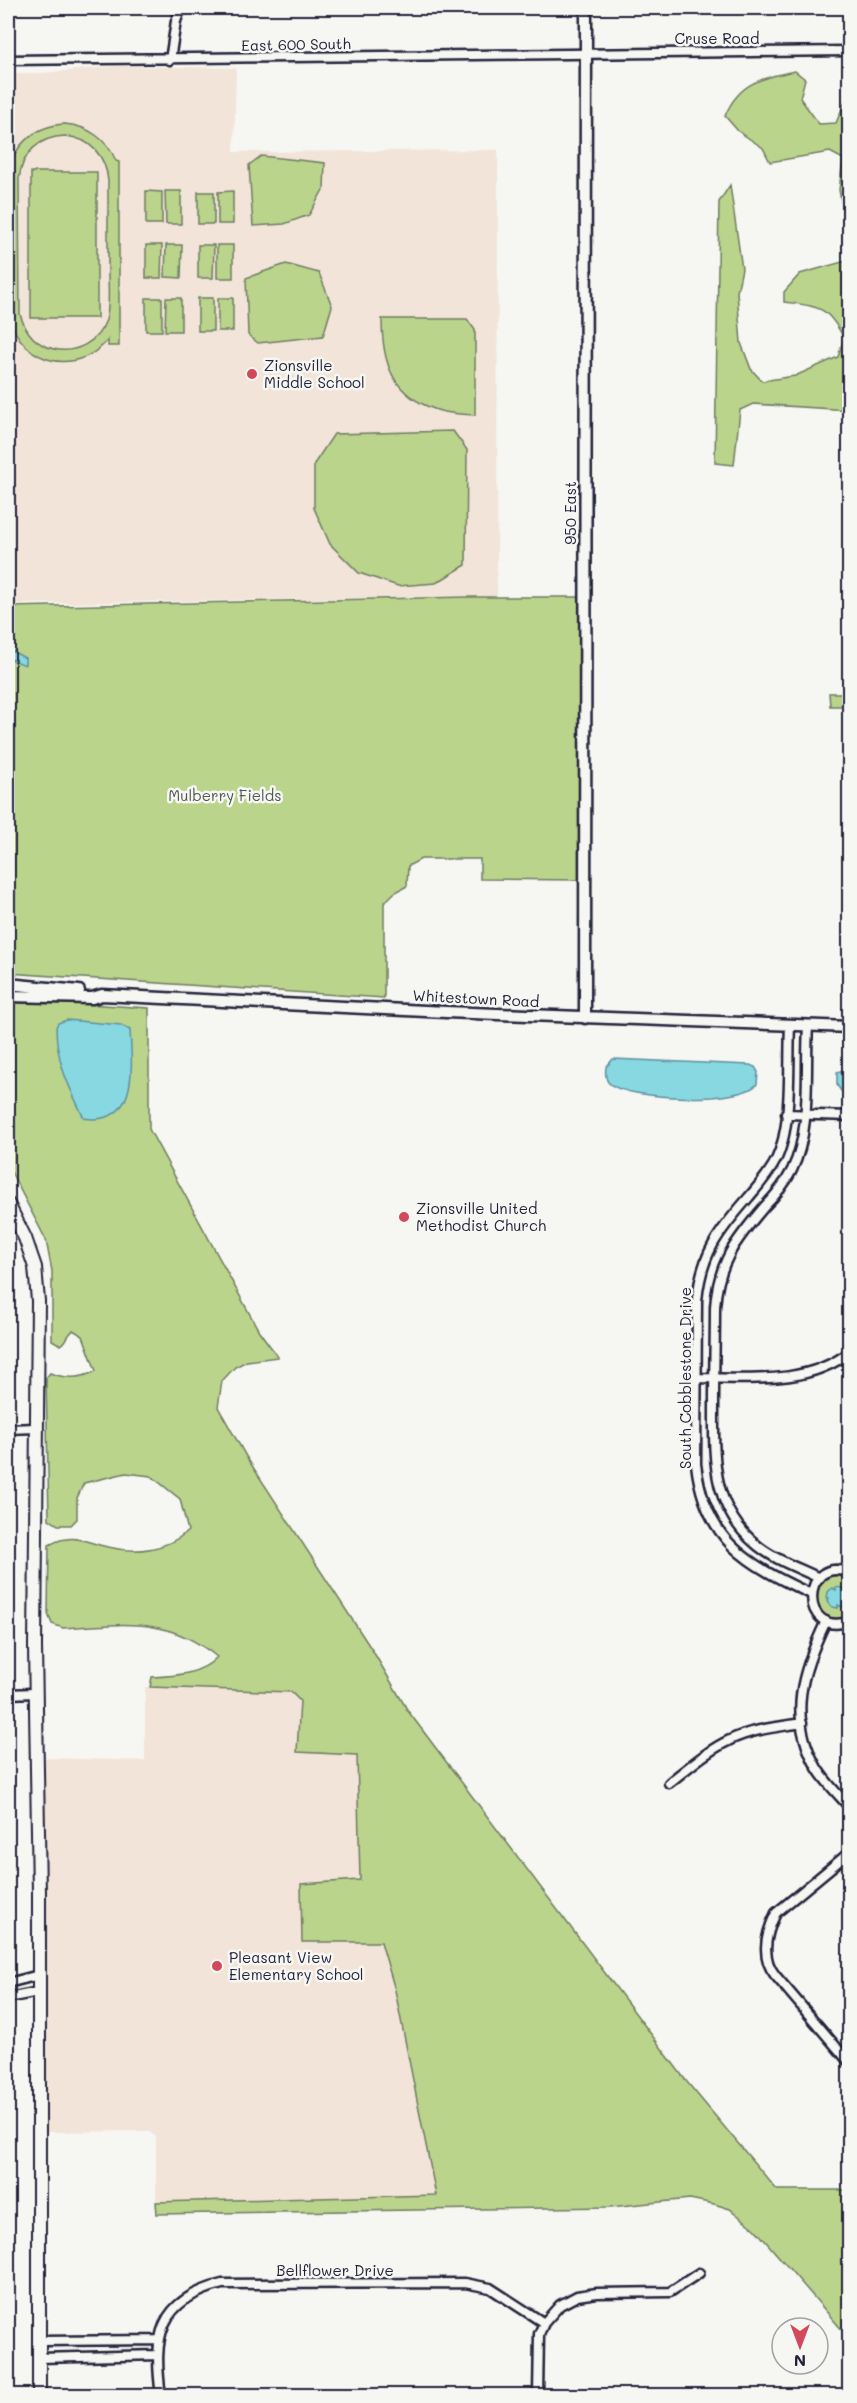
<svg xmlns="http://www.w3.org/2000/svg" width="857" height="2403" viewBox="0 0 857 2403" font-family="Mali,sans-serif">
<style>
.built{fill:#f2e4d8}
.green{fill:#bbd48b;stroke:#6e7b63;stroke-width:1.5;fill-rule:evenodd}
.water{fill:#87d8e1;stroke:#5f8f9f;stroke-width:1.5}
.lines{fill:none;stroke-linecap:round;stroke-linejoin:round}
.minor-casing{stroke:#22223b;stroke-width:13}
.tertiary-casing{stroke:#22223b;stroke-width:15}
.secondary-casing{stroke:#22223b;stroke-width:16}
.minor{stroke:#f6f6f2;stroke-width:8}
.tertiary{stroke:#f6f6f2;stroke-width:10}
.secondary{stroke:#f6f6f2;stroke-width:12}
.poi-dot{fill:#d1495b;stroke:#f6f6f2;stroke-width:2}
.labels{text-anchor:middle;dominant-baseline:central;stroke-width:5;stroke-linejoin:round;paint-order:stroke}
.street-label{font-size:15px;fill:#22223b;stroke:#f6f6f2}
.poi-label{font-size:15px;fill:#22223b;stroke:#f6f6f2;text-anchor:start}
.park-label{font-size:15px;fill:#505753;stroke:#f6f6f2}
</style>
<rect width="100%" height="100%" fill="#f6f6f2"/>
<filter id="ink" filterUnits="userSpaceOnUse"><feTurbulence type="fractalNoise" baseFrequency=".0167" numOctaves="2"/><feDisplacementMap in="SourceGraphic" scale="12" xChannelSelector="R" yChannelSelector="G"/><feConvolveMatrix kernelMatrix="1 2 1 2 8 2 1 2 1" color-interpolation-filters="sRGB"/></filter>
<g filter="url(#ink)">
<!-- built -->
<path class="built" d="M121,66L236,68L234,152L498,150L497,596L8,604V72L31,74Z
M145,1687L292,1692L357,1755L360,1880L302,1942L381,1941L395,1990L436,2196L156,2202V2137L148,2131L46,2132L45,1758L145,1761Z"/>
<!-- green -->
<path class="green" d="M795,71L805,79L800,98L819,124L836,123L849,92V242L839,190L843,159L830,152L770,162L763,148L738,131L725,116C739,82 762,78 795,71Z
M65,124C88,126 107,139 116,161L119,162V346H108V340C72,381 13,360 8,307V178C11,147 33,126 65,124ZM65,136C90,138 106,156 108,181C108,212 108,243 108,274C108,289 110,306 106,320C98,342 76,354 54,349C36,345 25,331 20,314L19,179C22,153 39,137 65,136Z
M261,156L325,163L324,188L309,215L284,224L253,226L249,165Z
M31,172H97V318H31Z
M730,185L742,269L737,292L741,343L751,369L762,381L795,376L838,357L844,338C826,305 820,307 784,302V292L800,274L846,261L850,247L849,410L753,404L740,410L734,465L715,463L719,202Z
M146,191L162,192V224H146Z
M165,191H181V224H166Z
M233,191V224H218V192Z
M198,192H214V224H198Z
M146,245H162L161,278H146Z
M166,245H182L181,278L165,277Z
M198,245H214L213,278H198Z
M217,245H233V278H217Z
M286,264L319,273L332,306L323,336L258,343L248,335L246,278Z
M146,298H162V331H146Z
M166,298H181V331H165Z
M198,298H213V331H198Z
M218,298H233V331H218Z
M382,319H467L475,330V415C463,414 449,414 437,410C392,395 382,363 382,319Z
M453,431L467,450L466,565L436,583L398,586L359,573L330,544L314,508V464L334,434Z
M469,597H579L581,880L480,879V859H421L408,866L407,886L394,893L384,903V998L8,973V607Z
M829,693H849V706H830Z
M8,999L149,1008V1129L259,1331L278,1357L247,1361L235,1367L222,1381L218,1407L247,1458L374,1653L408,1711L687,2082L777,2190H849V2338L755,2229L730,2209L714,2204L690,2199L610,2207L157,2214L156,2202L436,2195L395,1990L381,1942H302L301,1884L360,1880L357,1755L297,1752L300,1701L291,1692L150,1687L152,1677C175,1676 202,1674 217,1657C167,1616 124,1624 63,1628L52,1624L48,1614L49,1545C74,1532 83,1542 108,1547C136,1554 166,1550 188,1531L180,1499L151,1476L126,1473L84,1483L77,1498V1519L71,1525H58L49,1519L46,1378L50,1373C67,1379 80,1379 96,1371L83,1336L73,1330L61,1345L52,1340V1271L46,1240L8,1166Z
M839,1575L849,1579V1615C816,1633 799,1578 839,1575Z"/>
<!-- water -->
<path class="water" d="M8,649L25,658V665L8,658Z
M67,1020L121,1025L130,1030C132,1066 139,1127 84,1118L82,1114C68,1085 56,1060 56,1027L58,1023Z
M613,1059L750,1065L755,1067L758,1072L757,1084C741,1104 630,1100 610,1084C605,1080 605,1074 606,1067Z
M849,1068V1092L841,1091L837,1085V1072Z
M836,1587L842,1588L846,1592L845,1596H848L846,1602L842,1607L838,1605V1608L832,1607L828,1602L829,1598H827L828,1592L832,1588L836,1590Z"/>
<g class="lines">
<defs>
<path id="minor" d="M8,60L850,51
M170,60L176,21L181,8
M790,1025C788,1065 793,1125 776,1160C769,1174 759,1185 749,1197C719,1231 701,1254 697,1301L696,1464C705,1541 747,1564 811,1594
M808,1026C805,1071 812,1130 792,1170C785,1184 775,1196 764,1207C736,1240 718,1262 715,1307C715,1339 714,1371 714,1404C714,1458 711,1508 758,1546C775,1560 799,1568 819,1578
M786,1114L850,1116
M696,1378C748,1378 806,1386 850,1352
M8,1429L36,1428
M850,1573C800,1553 799,1640 850,1621
M826,1621C802,1671 787,1716 817,1768C826,1783 839,1795 850,1808
M8,1694L35,1693
M669,1783C688,1768 708,1750 730,1740C752,1729 778,1727 802,1723
M850,1852L776,1913C766,1933 760,1956 775,1975L850,2063
M8,1983L39,1975
M8,1998L38,1992
M39,2341L159,2340
M39,2358L158,2355
M161,2396C153,2337 158,2300 222,2284L465,2283L490,2288L544,2323
M538,2396L539,2334L544,2323L560,2305L577,2296L597,2293L670,2292L699,2273"/>
<path id="tertiary" d="M8,984L79,991
M8,996L92,998L102,995L446,1012L850,1027
M585,1018L586,8"/>
<path id="secondary" d="M8,1204L25,1238L35,1267L38,1301L35,1647L39,1893V2396"/>
</defs>
<!-- minor casing -->
<use href="#minor" class="minor-casing"/>
<!-- tertiary casing -->
<use href="#tertiary" class="tertiary-casing"/>
<!-- secondary casing -->
<use href="#secondary" class="secondary-casing"/>
<!-- minor -->
<use href="#minor" class="minor"/>
<!-- tertiary -->
<use href="#tertiary" class="tertiary"/>
<!-- secondary -->
<use href="#secondary" class="secondary"/>
</g>
</g>
<!-- markers -->
<g class="poi-dot">
<circle cx="252" cy="374" r="6"/>
<circle cx="404" cy="1217" r="6"/>
<circle cx="217" cy="1966" r="6"/>
</g>
<g class="labels">
<!-- street labels -->
<g class="street-label">
<text x="717" y="38">Cruse Road</text>
<text transform="translate(296 44) rotate(-1)">East 600 South</text>
<text transform="translate(570 513) rotate(-90)">950 East</text>
<text transform="translate(476 998) rotate(3)">Whitestown Road</text>
<text transform="translate(685 1378) rotate(-90)">South Cobblestone Drive</text>
<text x="335" y="2270">Bellflower Drive</text>
</g>
<!-- poi labels -->
<g class="poi-label">
<text x="264" y="365">Zionsville<tspan x="264" dy="17">Middle School</tspan></text>
<text x="416" y="1208">Zionsville United<tspan x="416" dy="17">Methodist Church</tspan></text>
<text x="229" y="1957">Pleasant View<tspan x="229" dy="17">Elementary School</tspan></text>
</g>
<!-- park labels -->
<g class="park-label">
<text x="225" y="795">Mulberry Fields</text>
</g>
</g>
<!-- margin -->
<rect width="857" height="2403" fill="none" stroke="#f6f6f2" stroke-width="30"/>
<rect x="15" y="15" width="827" height="2373" fill="none" stroke="#22223b" stroke-width="2" filter="url(#ink)"/>
<!-- north arrow -->
<g transform="translate(800 2346) rotate(180)"><circle r="28" fill="#f6f6f2" stroke="#a1a1a9" stroke-width="1.5"/>
<path d="M0-4.5L10 22L0 15L-10 22Z" fill="#d1495b"/>
<text y="-9" font-size="16" font-weight="bold" text-anchor="middle" fill="#22223b">N</text>
</g>
</svg>
